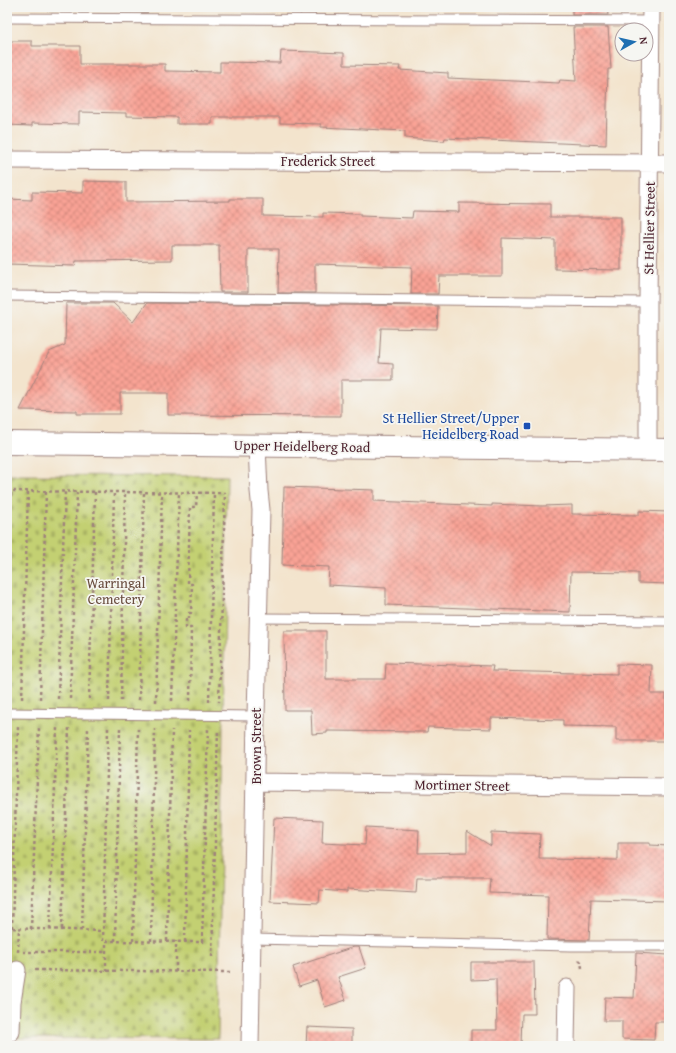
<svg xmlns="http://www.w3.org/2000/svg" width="676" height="1053" viewBox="0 0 676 1053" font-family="'Gentium Book Plus',serif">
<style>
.cemetery{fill:url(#cemetery-stones);stroke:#86784e}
.building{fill:url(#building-cross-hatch)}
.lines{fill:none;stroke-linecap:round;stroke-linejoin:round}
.service-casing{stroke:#9e827c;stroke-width:11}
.minor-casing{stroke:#9e827c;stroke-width:19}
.secondary-casing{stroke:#9e827c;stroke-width:24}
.path{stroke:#9e827c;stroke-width:2.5;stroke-dasharray:3 3;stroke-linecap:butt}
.service{stroke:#fff;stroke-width:9}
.minor{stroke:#fff;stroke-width:17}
.secondary{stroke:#fff;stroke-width:22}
.transit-dot{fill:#1a4fb4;stroke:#f6f6f2;stroke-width:1.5}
.labels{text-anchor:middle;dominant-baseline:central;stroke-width:3.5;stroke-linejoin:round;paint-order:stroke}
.street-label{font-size:14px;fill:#4a1f2b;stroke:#f6f6f2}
.transit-label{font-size:14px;fill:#164399;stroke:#f6f6f2;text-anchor:end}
.park-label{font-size:14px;fill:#684b3d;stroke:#f6f6f2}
</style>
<defs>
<pattern id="cemetery-stones" width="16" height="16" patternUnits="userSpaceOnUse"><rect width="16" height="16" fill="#c3d072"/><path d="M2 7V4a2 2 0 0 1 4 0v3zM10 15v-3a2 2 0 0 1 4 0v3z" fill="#a9b263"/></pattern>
<pattern id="building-cross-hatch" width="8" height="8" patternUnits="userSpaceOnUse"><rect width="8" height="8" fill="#faa395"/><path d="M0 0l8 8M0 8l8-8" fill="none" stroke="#cc847a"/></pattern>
</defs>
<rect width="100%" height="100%" fill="#f6f6f2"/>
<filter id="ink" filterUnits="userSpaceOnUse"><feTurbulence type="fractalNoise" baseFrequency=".025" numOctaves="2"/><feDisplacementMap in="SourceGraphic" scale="8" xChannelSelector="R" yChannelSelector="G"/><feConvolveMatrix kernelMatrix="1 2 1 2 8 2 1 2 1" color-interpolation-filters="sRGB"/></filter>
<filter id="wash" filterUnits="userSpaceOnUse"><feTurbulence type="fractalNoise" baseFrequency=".012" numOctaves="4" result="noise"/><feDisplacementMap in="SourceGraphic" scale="16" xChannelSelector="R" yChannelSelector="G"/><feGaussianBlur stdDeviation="0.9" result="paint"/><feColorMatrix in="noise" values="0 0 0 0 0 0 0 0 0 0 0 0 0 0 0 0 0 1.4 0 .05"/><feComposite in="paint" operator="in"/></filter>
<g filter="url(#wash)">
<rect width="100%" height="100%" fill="#f3e4cd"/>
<!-- cemetery -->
<path class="cemetery" d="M7,475L227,476L218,1039L7,1038Z"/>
<g id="blocks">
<!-- building -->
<path class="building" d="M572,7H607L608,15H572Z
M573,27H608L611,69H608L606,145L445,138L444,141L405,138V131L321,127V124L280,123V117H212V124H177V117L126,116V113L79,112V124L32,123V126L7,125V41H32V46H80V64H165V71L220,72V62L280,63L281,51L317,52L344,53V65L400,66L399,70L448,73V78L559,83L560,80L576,81Z
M83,181L126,182V202L230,201V199H263V216L323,217V213L360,214V216L412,218L413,211L459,212V203L550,204V217H621V270L555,269V240L502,238V276H439L438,294H411L412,267L315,264V293H278L279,249H248V292H220L219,245H172V260L76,261L75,266L7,264V199L32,200V192L83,193Z
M66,303H113L133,322L147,303L438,306L437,329L381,328L379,363L393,364V380H341V416L168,415V393H120V414H77V411L20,410L49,352L65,345Z
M284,487L374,490V501L492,506V504L542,506L572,505V514L639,515V511L669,512V584L638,583V573L571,572L570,612L386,605V588L328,585L329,567L282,565Z
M284,631H326V679H385L386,663L493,666L492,671L617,674V664L652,665L651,694H666V741H616V727L563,726V720L491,718V729L428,727L427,732L327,731V733L312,734L311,710H285Z
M274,818L323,820L322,843L365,845L366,827L419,830L418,853L467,852V831L491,846V832L540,834L539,859L618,860V843H650V845L669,846V901L591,899L589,940L547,939L548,895L489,893L490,878H417L416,893L347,889V892L320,890L319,903L270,901Z
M354,947H359L366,968L338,977L346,1000L325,1007L317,980L299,986L293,967Z
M636,953L669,955V1022H655L654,1040L622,1039V1021H604L605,997L634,998Z
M471,962H534L535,1014H522L521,1046H471V1030H497L496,979L471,980Z
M307,1027L352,1029V1046H306Z"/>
</g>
</g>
<g filter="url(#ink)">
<use href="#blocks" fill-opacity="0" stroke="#9e827c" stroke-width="1"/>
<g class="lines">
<defs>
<path id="service" d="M7,18L651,21
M7,296L648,302
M259,618L669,621
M7,713L256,716
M252,939L571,946H669"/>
<path id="minor" d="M7,160L669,163
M648,449V302L651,7
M255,782L669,787
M7,991L12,1002L11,1032
M12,1002L17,970
M250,1046L256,716L261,510L259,491L257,446
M566,1046L567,988"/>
<path id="secondary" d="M7,443L669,450"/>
</defs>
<!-- service casing -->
<use href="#service" class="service-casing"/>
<!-- minor casing -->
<use href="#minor" class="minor-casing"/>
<!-- secondary casing -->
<use href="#secondary" class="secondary-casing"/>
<!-- path -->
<path class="path" d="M7,491L225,493L219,702
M7,640L11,491
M22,699L28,491
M40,699L46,491
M58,699L65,491
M70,699L77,492
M89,699L95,492
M139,700L144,492
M109,701L114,492
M121,701L125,492
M172,701L179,492
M190,701L191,628H186V620H189V613H191L192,584H188L190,507H196L197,493
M156,702L162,492
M209,702L214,493
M108,728L103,941L202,942L208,729
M7,928L103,931
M12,928L18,727
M31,929L39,728
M50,929L57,728
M62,929L69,728
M82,930L88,728
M115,941L120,728
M133,941L138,729
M151,941L155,729
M167,941L172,730
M185,942L189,730
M18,952L19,928
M23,952H106
M212,957L218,729
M579,960L581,962L582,968
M35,970L232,972
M106,971V941
M176,972V941"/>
<!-- service -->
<use href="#service" class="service"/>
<!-- minor -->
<use href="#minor" class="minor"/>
<!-- secondary -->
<use href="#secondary" class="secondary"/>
</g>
</g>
<!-- markers -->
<rect class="transit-dot" x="523" y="422" width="8" height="8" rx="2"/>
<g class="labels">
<!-- street labels -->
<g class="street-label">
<text x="328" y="161">Frederick Street</text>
<text transform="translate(649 228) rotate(-89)">St Hellier Street</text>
<text transform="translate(302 446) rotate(1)">Upper Heidelberg Road</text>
<text transform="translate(256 746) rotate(-90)">Brown Street</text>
<text transform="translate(462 785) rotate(1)">Mortimer Street</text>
</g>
<!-- transit labels -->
<g class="transit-label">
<text x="519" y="418">St Hellier Street/Upper<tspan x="519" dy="16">Heidelberg Road</tspan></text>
</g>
<!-- park labels -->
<g class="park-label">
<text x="116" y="583">Warringal<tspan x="116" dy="16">Cemetery</tspan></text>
</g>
</g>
<!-- margin -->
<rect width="676" height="1053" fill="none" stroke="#f6f6f2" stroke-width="24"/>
<!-- north arrow -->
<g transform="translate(634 42) rotate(82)"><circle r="19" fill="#f6f6f2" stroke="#b1a0a2"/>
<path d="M0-3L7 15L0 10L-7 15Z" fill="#1f6fb2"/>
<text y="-6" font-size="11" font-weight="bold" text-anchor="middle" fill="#4a1f2b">N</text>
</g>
</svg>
